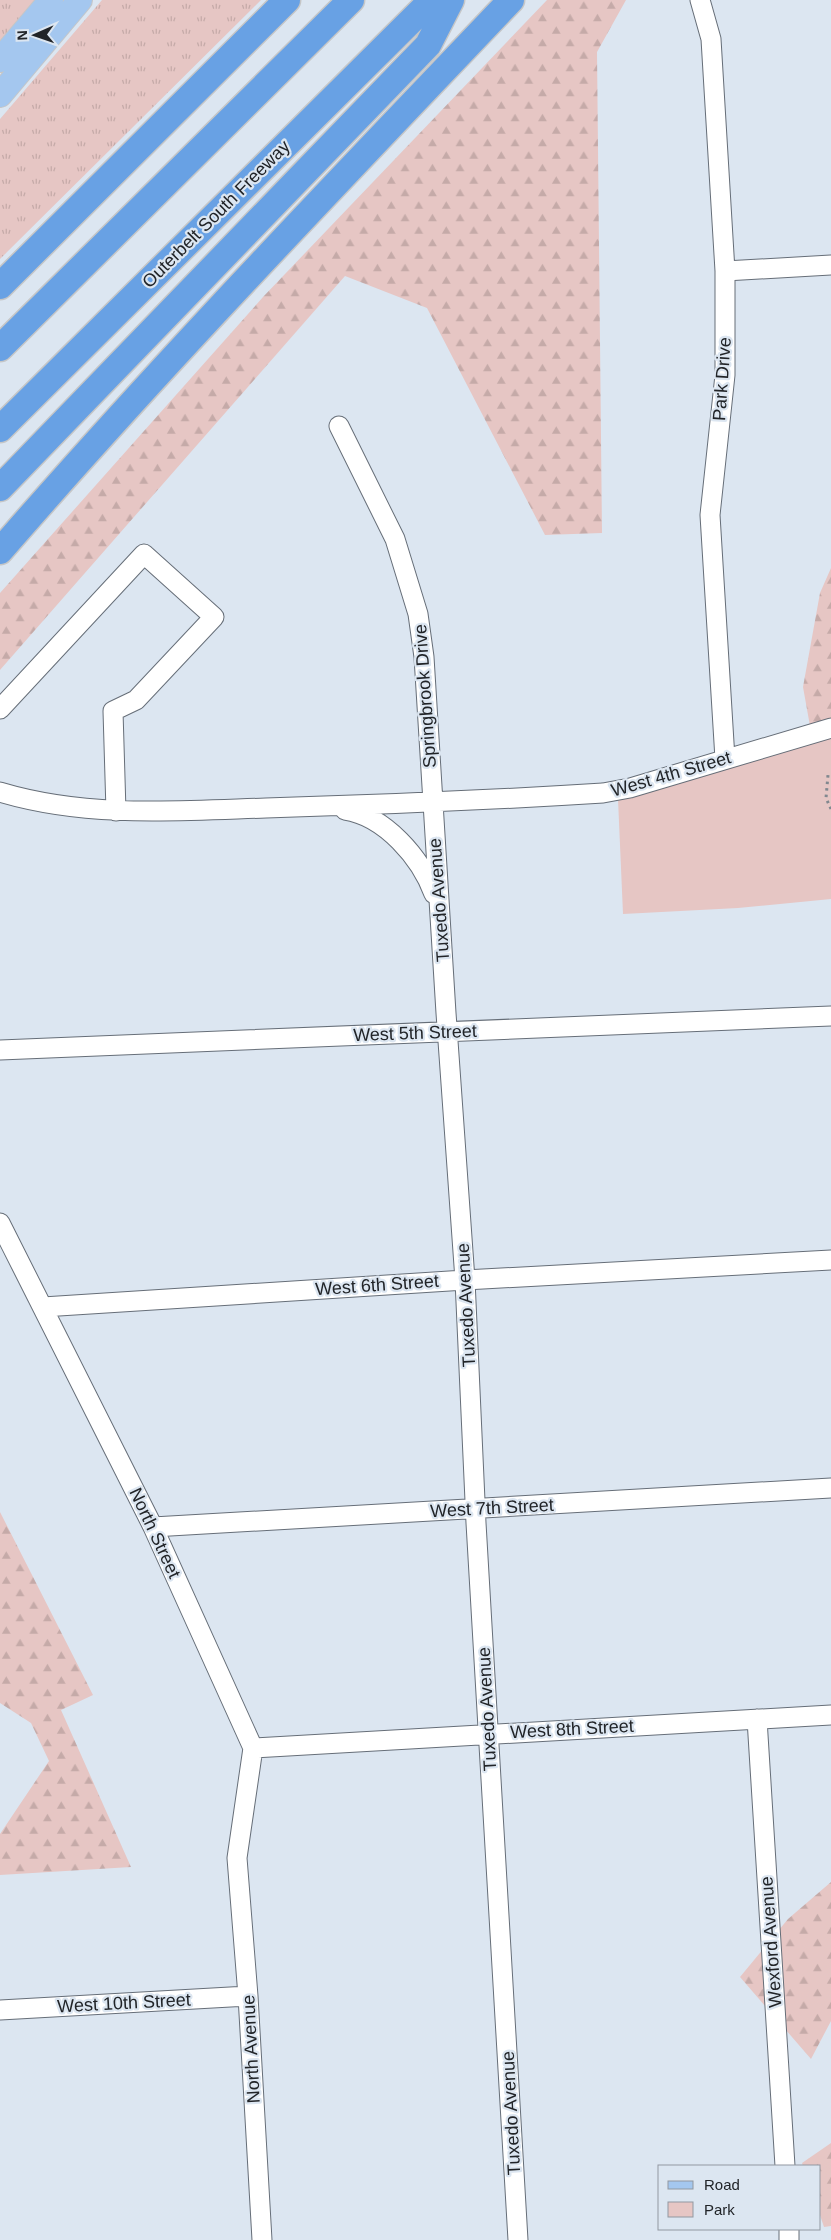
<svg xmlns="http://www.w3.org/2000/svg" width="831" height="2240" viewBox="0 0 831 2240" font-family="Arial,sans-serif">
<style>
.grass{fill:url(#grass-tufts)}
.forest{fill:url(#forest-firs)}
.park{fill:#e6c6c4}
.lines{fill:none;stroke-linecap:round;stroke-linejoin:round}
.minor-casing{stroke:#666e78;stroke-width:21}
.major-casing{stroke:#c5c6c7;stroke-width:26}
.highway-casing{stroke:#c5c6c7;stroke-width:29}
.path{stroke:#81888f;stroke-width:3;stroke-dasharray:2.5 4;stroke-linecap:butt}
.minor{stroke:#fff;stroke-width:19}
.major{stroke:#a4c7ef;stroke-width:24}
.highway{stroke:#68a1e4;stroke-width:26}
.labels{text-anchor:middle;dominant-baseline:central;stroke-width:4.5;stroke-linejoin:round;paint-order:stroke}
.street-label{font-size:18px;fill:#212428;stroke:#dce6f1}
</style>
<defs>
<pattern id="grass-tufts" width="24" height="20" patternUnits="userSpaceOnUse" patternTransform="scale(1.25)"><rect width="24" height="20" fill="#e6c6c4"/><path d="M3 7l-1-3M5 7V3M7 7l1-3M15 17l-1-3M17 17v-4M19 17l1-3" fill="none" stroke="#c5aaa8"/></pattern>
<pattern id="forest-firs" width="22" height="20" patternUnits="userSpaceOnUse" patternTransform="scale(1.25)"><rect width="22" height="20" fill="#e6c6c4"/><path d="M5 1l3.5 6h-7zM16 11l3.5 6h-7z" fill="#c5aaa8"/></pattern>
</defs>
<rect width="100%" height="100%" fill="#dce6f1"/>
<!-- grass -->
<path class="grass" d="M0,0H51L0,60Z
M102,0H261L0,259V119Z"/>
<!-- forest -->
<path class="forest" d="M547,0H626L597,52L602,533L545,535L427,308L345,276L0,670V593L263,297Z
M831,568V760L815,754L803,687L820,593Z
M0,1512L93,1695L61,1710L131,1867L0,1875V1834L49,1761L31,1723L0,1703Z
M831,1882V2021L811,2059L740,1977L788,1919Z
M831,2143V2226L824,2227L820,2215V2166H803L802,2163Z"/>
<!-- park -->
<path class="park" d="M831,727V899L738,908L623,914L618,799Z"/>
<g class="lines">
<defs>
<path id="minor" d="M700,0L711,39L725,271V375L710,515L725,759
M725,271L831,265
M339,426L395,539L418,614L424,657L446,1013L465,1280L476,1523L518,2240
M0,709L144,554L214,617L136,700L113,711L116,811
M0,792C87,818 177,811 266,808C379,805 491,800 603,793L630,788L831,728
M345,810C385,816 421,858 434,894
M0,1050L831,1016
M0,1223L153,1527L253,1748L237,1858L248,1996L262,2240
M43,1307L465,1280L831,1260
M153,1527L831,1488
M757,1719L785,2166
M253,1748L831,1715
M0,2010L248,1996
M789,2229V2240"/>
<path id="major" d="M0,60L51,0
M0,95L80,0"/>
<path id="highway" d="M0,286L287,0
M0,348L351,0
M0,429L432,0
M0,488L428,45L451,0
M0,551C164,362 338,182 511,0"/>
</defs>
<!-- minor casing -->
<use href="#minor" class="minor-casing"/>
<!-- major casing -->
<use href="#major" class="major-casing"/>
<!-- highway casing -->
<use href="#highway" class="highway-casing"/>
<!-- path -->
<path class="path" d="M831,809L826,798L828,775H831"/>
<!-- minor -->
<use href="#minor" class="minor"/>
<!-- major -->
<use href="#major" class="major"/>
<!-- highway -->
<use href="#highway" class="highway"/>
</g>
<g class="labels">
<!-- street labels -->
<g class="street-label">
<text transform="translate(216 214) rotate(-45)">Outerbelt South Freeway</text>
<text transform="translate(722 379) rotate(-86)">Park Drive</text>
<text transform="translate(425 696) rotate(-94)">Springbrook Drive</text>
<text transform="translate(671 774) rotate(-16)">West 4th Street</text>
<text transform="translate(439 900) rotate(-94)">Tuxedo Avenue</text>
<text transform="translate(415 1033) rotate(-2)">West 5th Street</text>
<text transform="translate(377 1285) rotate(-4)">West 6th Street</text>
<text transform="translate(466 1305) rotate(-93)">Tuxedo Avenue</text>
<text transform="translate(492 1508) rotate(-3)">West 7th Street</text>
<text transform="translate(155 1533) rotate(65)">North Street</text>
<text transform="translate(487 1709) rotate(-93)">Tuxedo Avenue</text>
<text transform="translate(572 1729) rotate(-3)">West 8th Street</text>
<text transform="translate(771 1942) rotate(-94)">Wexford Avenue</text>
<text transform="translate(124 2003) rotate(-3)">West 10th Street</text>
<text transform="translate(251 2049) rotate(-93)">North Avenue</text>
<text transform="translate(511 2113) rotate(-93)">Tuxedo Avenue</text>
</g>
</g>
<!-- legend -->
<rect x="658" y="2165" width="162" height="65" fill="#dce6f1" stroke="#9198a1"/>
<rect x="668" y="2181" width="25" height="8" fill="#a4c7ef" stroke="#9198a1"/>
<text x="704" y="2190" font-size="15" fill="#212428">Road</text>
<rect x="668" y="2202" width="25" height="15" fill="#e6c6c4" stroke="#9198a1"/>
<text x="704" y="2215" font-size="15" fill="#212428">Park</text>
<!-- north arrow -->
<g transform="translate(35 35) rotate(268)" stroke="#dce6f1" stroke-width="4" paint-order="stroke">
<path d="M0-4L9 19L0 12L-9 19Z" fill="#212428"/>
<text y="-8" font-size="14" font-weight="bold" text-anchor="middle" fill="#212428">N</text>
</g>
</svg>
